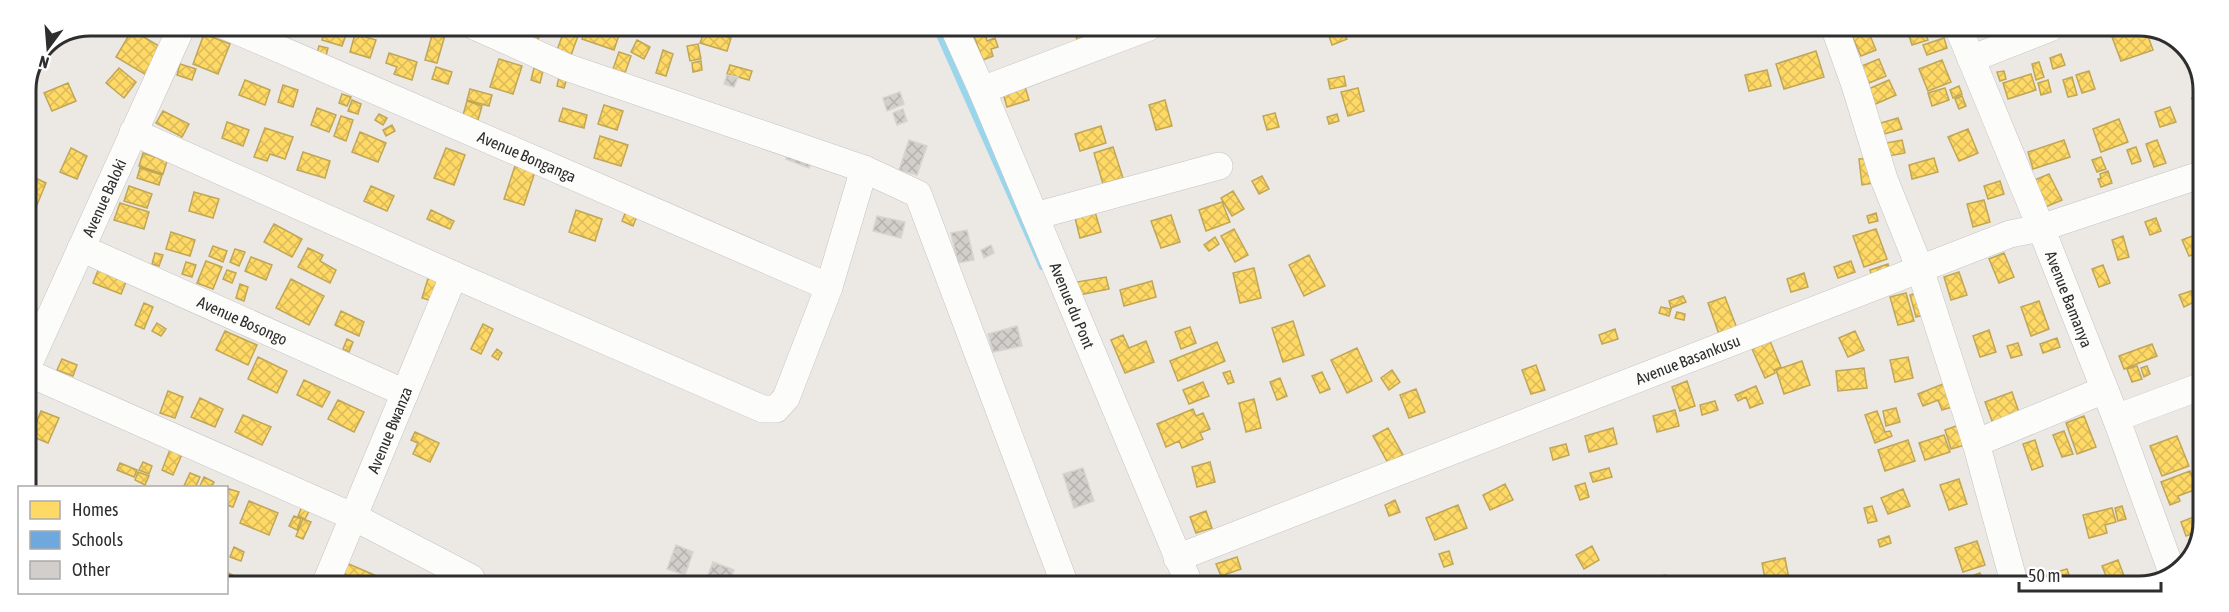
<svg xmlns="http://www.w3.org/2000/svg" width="2229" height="612" viewBox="0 0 2229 612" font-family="'Asap Condensed',sans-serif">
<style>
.homes{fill:url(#homes-cross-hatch);stroke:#c0a655;stroke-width:1.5}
.schools{fill:url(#schools-cross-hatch);stroke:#5c83a8;stroke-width:1.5}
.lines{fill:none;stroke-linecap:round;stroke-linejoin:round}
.stream{stroke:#99d6ec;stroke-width:6}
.building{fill:url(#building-cross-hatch);stroke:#d7d4d0;stroke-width:1.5}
.minor-casing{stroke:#c5c4c5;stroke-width:28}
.minor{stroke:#fcfcfb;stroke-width:27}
.labels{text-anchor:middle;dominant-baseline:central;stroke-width:6;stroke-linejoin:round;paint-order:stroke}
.street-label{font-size:16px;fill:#2e2e2e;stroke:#fff}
.rim{fill:none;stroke:#2e2e2e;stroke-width:3}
</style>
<defs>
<pattern id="homes-cross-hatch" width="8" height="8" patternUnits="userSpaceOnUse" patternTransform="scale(1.5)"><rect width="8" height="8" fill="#ffd966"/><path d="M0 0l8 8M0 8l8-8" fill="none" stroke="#dbbb59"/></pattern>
<pattern id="schools-cross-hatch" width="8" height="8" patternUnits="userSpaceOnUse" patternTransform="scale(1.5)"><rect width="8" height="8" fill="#6fa8dc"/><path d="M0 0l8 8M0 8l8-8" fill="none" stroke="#5c89b3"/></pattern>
<pattern id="building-cross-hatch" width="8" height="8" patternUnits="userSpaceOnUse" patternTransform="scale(1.5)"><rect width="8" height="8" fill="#d1cecb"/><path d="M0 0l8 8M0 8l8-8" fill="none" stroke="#b4b1af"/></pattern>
</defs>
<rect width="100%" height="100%" fill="#ece8e4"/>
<!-- homes -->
<path class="homes" d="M451,26H465L462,36L449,33Z
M530,26L541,29L538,40L526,36Z
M587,26H611L621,29L614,50L582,39Z
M979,26H993L995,30L985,34L987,41L995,38L998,47L991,49L993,56L983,60L971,29Z
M1073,27H1093L1096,34L1077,40Z
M1326,27H1342L1347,39L1332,45Z
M1906,27H1923L1928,40L1912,45Z
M565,28L579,33L569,61L555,56Z
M1867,28L1876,50L1861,56L1851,34Z
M2139,28H2145L2153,50L2121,61L2112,37Z
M325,29L346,35L342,46L322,40Z
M132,30L164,49L148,76L116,57Z
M705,30L731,38L727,51L700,43Z
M433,32L445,35L437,63L425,60Z
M204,34L230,44L218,74L193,64Z
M355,34L376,40L370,58L350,52Z
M1944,38L1947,48L1927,55L1923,45Z
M637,40L650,47L644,59L631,52Z
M698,44L701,59L690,61L687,46Z
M319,46L328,48L324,64L315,61Z
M663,50L673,54L666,76L656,73Z
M1816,51L1824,77L1784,89L1776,64Z
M619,52L631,56L625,73L613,69Z
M389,53L417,62L412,80L394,74L397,67L386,63Z
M2061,54L2065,65L2053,69L2050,58Z
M2191,56L2196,68L2191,69L2186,58Z
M499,59L522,66L513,94L490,87Z
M1879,59L1886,76L1864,85L1857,68Z
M1942,60L1951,82L1928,91L1919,69Z
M701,61L702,70L693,72L692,63Z
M2039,62L2044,77L2036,80L2032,64Z
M180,64L196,69L192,80L177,75Z
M730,65L752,71L749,80L727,74Z
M436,67L452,72L448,84L432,79Z
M119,68L136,82L124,98L106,83Z
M534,68L543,71L540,83L531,80Z
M1767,70L1771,86L1749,91L1745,75Z
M2004,71L2006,79L2000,81L1997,72Z
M2089,71L2095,89L2082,93L2076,75Z
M560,73L568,75L564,88L557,86Z
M2031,74L2036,90L2008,99L2003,83Z
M1344,76L1346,86L1330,89L1328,79Z
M2072,77L2077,95L2068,97L2063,80Z
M245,80L270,90L265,105L239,95Z
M1889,80L1896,95L1871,106L1864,91Z
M2048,80L2051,92L2041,95L2038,83Z
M68,83L76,101L52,111L44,93Z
M1024,83L1029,100L1007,107L1002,90Z
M283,85L298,90L293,107L278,102Z
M1959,86L1962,94L1953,98L1950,90Z
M1358,88L1364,111L1348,116L1341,92Z
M1945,88L1949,100L1932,106L1928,93Z
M470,89L492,95L489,106L467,100Z
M342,94L351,97L347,106L339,103Z
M1962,96L1966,106L1959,109L1955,99Z
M352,100L361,104L358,114L348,111Z
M1165,100L1172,126L1156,130L1149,105Z
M467,101L482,106L478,120L463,115Z
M604,105L623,111L617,130L598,124Z
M2170,107L2176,122L2160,127L2155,112Z
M317,108L336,115L329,132L311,125Z
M563,108L587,115L584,128L559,121Z
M163,111L189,124L182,137L156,123Z
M1275,113L1279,127L1267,130L1263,116Z
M379,114L387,118L383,125L375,120Z
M1337,114L1339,121L1329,124L1327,117Z
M341,116L353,120L346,141L334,136Z
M1898,118L1902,129L1877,136L1874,125Z
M2203,118V140L2196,121Z
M2119,119L2128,142L2101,152L2093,129Z
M227,122L249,130L243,146L222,138Z
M392,125L395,131L386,136L383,130Z
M1101,126L1106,143L1080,151L1075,134Z
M265,128L293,137L285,159L270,154L267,161L254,157Z
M1968,129L1978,153L1959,161L1948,137Z
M360,132L386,143L378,162L352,152Z
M30,133L34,144L26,148V134Z
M600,136L628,145L621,166L594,158Z
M1902,140L1905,153L1889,156L1886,143Z
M2064,140L2070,157L2033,169L2028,152Z
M2157,140L2166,163L2154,167L2146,144Z
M1113,147L1123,178L1103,184L1094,153Z
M2136,147L2141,161L2132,164L2127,150Z
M71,148L87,156L77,179L60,172Z
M446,148L465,155L454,185L434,178Z
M303,152L330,161L325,178L297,170Z
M143,153L167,161L163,174L139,166Z
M2101,157L2106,169L2097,172L2092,160Z
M1871,158L1874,183L1862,185L1859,159Z
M1934,158L1938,172L1912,179L1909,165Z
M515,166L535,172L524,205L504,199Z
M140,168L162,175L159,185L137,178Z
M2108,171L2112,183L2101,187L2098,179L2101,178L2100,174Z
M2049,174L2062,200L2043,208L2032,181Z
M31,176L46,183L34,212L26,209V190Z
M1262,176L1269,189L1259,194L1252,181Z
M2000,181L2004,194L1988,199L1984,186Z
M129,186L152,194L147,208L124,201Z
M371,186L394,196L387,211L364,201Z
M1233,191L1244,209L1232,216L1221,198Z
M194,192L219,199L213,218L189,211Z
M1984,200L1990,222L1973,227L1967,204Z
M1222,202L1230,222L1206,231L1199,210Z
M120,203L149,212L144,229L114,220Z
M628,206L639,211L633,226L622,221Z
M431,210L454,221L450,229L427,219Z
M576,210L602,219L595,241L569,232Z
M1095,212L1101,232L1080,238L1075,218Z
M1876,213L1878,221L1869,223L1867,216Z
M1171,215L1180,242L1161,248L1151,221Z
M2156,218L2161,231L2150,235L2145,222Z
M274,224L302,239L292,257L264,242Z
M1234,229L1248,255L1235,262L1221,236Z
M1876,229L1887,259L1864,267L1853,236Z
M171,232L195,240L190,256L166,249Z
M2203,232V251L2189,256L2182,240Z
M2123,236L2129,257L2118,260L2112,240Z
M1215,237L1219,244L1209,251L1204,245Z
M213,246L227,251L223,262L209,256Z
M308,248L323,255L320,261L336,270L330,283L298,267Z
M235,249L245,252L239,266L230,262Z
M155,253L163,255L159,266L152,264Z
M2004,253L2014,277L1999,283L1989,259Z
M1309,255L1325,286L1304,296L1289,265Z
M251,257L272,265L266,280L245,271Z
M206,261L222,267L213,289L197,283Z
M1851,261L1855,272L1838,278L1834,267Z
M186,262L196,265L192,277L182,274Z
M1888,264L1891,276L1873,282L1870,270Z
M2103,265L2110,283L2099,287L2092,269Z
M99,268L127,280L121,294L93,283Z
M1254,268L1261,298L1240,303L1233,273Z
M227,270L236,273L232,283L223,279Z
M1959,272L1967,295L1951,300L1944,277Z
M1804,273L1808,287L1791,292L1787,279Z
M429,275L440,279L433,301L422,298Z
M1106,277L1109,289L1079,295L1077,282Z
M291,279L324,296L309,325L276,308Z
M1152,281L1156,297L1124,306L1120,290Z
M240,284L248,287L244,301L236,298Z
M2191,291L2196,301L2184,307L2179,295Z
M1920,292L1927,314L1916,317L1910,295Z
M1906,293L1914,321L1898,325L1890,297Z
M1683,296L1686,302L1671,308L1669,301Z
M1725,297L1738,331L1720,337L1708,303Z
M2039,301L2049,329L2031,336L2021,307Z
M144,303L153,307L144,329L135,325Z
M1661,307L1671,309L1669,316L1659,313Z
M341,311L364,322L359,336L335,325Z
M1677,312L1685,314L1684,320L1675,318Z
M1293,321L1304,355L1283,362L1272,328Z
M157,323L166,329L161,336L152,331Z
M483,324L493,329L481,354L471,349Z
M1190,327L1196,343L1181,349L1175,332Z
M1615,329L1618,339L1602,344L1599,335Z
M1989,330L1996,352L1980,357L1973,336Z
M225,331L257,345L248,365L216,350Z
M1855,331L1864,350L1848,357L1839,338Z
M1123,335L1129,348L1146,341L1154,362L1125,373L1111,340Z
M2057,338L2060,347L2043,353L2040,344Z
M347,339L353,342L349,352L343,349Z
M1770,341L1781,367L1774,370L1775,373L1765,378L1752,349Z
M1217,342L1225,361L1178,381L1170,361Z
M2018,343L2022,355L2011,358L2007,346Z
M2152,344L2157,356L2124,369L2119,356Z
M1357,348L1372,381L1347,393L1331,360Z
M497,349L502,353L498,360L492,356Z
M258,357L287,371L277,393L248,379Z
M1908,357L1913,378L1895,382L1890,360Z
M62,359L77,365L73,376L57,370Z
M1802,361L1810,385L1784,394L1776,370Z
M1536,365L1545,390L1531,394L1522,370Z
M2137,366L2142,379L2132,382L2127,369Z
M2147,366L2150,374L2144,377L2141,368Z
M1864,368L1867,388L1838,391L1836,371Z
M1392,370L1400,382L1389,390L1381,378Z
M1230,371L1234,382L1228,384L1223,373Z
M1322,372L1330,389L1320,393L1312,376Z
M1280,378L1287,396L1277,400L1270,382Z
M304,380L330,392L322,407L297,395Z
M1687,381L1695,406L1680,411L1672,387Z
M1203,382L1209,396L1189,404L1183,390Z
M1943,384L1952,407L1942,410L1938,400L1923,406L1918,394Z
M1756,386L1763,403L1750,408L1746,397L1738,401L1735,395Z
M1416,389L1425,412L1409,418L1400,395Z
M168,391L183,397L175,418L160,413Z
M2012,392L2022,421L1995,429L1985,402Z
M200,398L223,409L215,427L191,417Z
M1254,399L1261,428L1246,432L1239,403Z
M338,400L364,412L354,432L328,419Z
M1715,401L1718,410L1702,415L1700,405Z
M1896,408L1900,422L1886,426L1883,411Z
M1193,409L1196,416L1203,413L1210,429L1200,433L1203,439L1182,448L1179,441L1166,447L1157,424Z
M1675,410L1679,426L1657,432L1653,416Z
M41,411L59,418L48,443L31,436Z
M1877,411L1885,432L1890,431L1892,436L1875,443L1865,415Z
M243,415L271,427L262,445L235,432Z
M2084,416L2096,447L2077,454L2066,423Z
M1959,425L1965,445L1951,449L1945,430Z
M1388,428L1403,455L1388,463L1373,436Z
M1613,428L1617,444L1589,452L1585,436Z
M2064,431L2073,454L2062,457L2053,435Z
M415,432L439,443L430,462L413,454L418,443L411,440Z
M1944,435L1950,452L1925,460L1919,443Z
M2177,436L2189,466L2162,476L2150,446Z
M1908,440L1915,461L1885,471L1878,450Z
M2035,440L2043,466L2032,470L2023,444Z
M1566,444L1569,455L1553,460L1550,448Z
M171,447L183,452L173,475L162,470Z
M143,462L152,466L149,474L139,470Z
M1210,462L1215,482L1197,487L1192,467Z
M120,463L137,470L134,477L117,470Z
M1609,468L1612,477L1593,482L1590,473Z
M26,470L32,473L26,488Z
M2190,471L2197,489L2178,496L2180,501L2170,505L2161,482Z
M138,472L149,476L145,485L135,480Z
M190,473L200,477L195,488H183Z
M204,477L214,482L211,488H199Z
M1959,479L1967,504L1949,510L1940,485Z
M1585,483L1589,497L1580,500L1575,486Z
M1505,484L1513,500L1490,510L1483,495Z
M226,488L239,492L233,507L226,505Z
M1903,489L1910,506L1888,514L1881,498Z
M1395,500L1400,512L1389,516L1385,505Z
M249,501L278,513L269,535L240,523Z
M303,504L311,507L305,519L298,516Z
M1458,505L1467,528L1435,540L1426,518Z
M1872,506L1877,521L1868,523L1864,508Z
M2122,506L2126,519L2118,521L2115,508Z
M2112,508L2116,522L2105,525L2107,533L2089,538L2083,515Z
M1206,511L1212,528L1196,533L1190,517Z
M2201,514V530L2186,536L2181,522Z
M294,516L301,519L297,530L289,526Z
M303,519L311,522L303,539L296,536Z
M2201,535V538L2193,550L2189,540Z
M1889,536L1891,543L1880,547L1878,540Z
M1977,541L1985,565L1963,572L1955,548Z
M1592,546L1599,560L1584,569L1576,555Z
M234,547L244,552L241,561L230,557Z
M1449,551L1453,564L1444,567L1439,554Z
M1237,557L1241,569L1221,576L1216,564Z
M1785,558L1789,579L1766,584L1762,563Z
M2118,560L2126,581L2110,586L2102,566Z
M344,562L379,577L376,585H367L340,573Z
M2067,569L2072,584L2049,586L2046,575Z
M226,572L246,581L244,585H226Z
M1980,573L1984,583L1975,586H1964L1961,580Z
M1665,575L1669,583L1659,586L1656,578Z
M277,576L301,583L300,585H274Z"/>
<!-- schools -->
<path class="schools" d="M2203,94V115L2198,117L2192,98Z"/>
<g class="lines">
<!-- stream -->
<path class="stream" d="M935,26L1042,267"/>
</g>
<!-- building -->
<path class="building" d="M727,75L738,77L734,87L724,84Z
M900,92L904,104L887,111L883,98Z
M903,109L907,121L897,125L893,113Z
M909,140L927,146L917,175L899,170Z
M791,146L814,155L809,168L786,159Z
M877,216L905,222L901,238L873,231Z
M967,230L974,260L958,263L951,233Z
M991,245L994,253L984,258L981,250Z
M1017,326L1022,346L993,352L988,334Z
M1083,468L1094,501L1074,508L1063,474Z
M676,545L693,552L685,575L667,569Z
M713,562L734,570L728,585L705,583Z"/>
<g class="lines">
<defs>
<g id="minor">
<path id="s1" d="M226,26L829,287"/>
<path d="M474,26L566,67L864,169L918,194L1065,585"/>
<path id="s2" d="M953,26L982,90L1190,586"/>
<path id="s3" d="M1958,27L2041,228L2116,418L2173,575"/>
<path d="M1836,32L1855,85L1884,179L1920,269L1976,443L2015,586"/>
<path d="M1971,59L2050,28"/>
<path d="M982,90L1149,27"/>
<path d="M133,132L454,275L763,409H776L786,398L829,287L864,169"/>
<path d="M1035,216L1219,166"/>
<path id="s4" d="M81,248L405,393"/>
<path id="s5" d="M26,370L182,26"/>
<path d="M26,372L354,517L471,578"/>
<path d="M2116,418L2202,386"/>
<path d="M1976,443L2104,390"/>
<path id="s6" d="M1177,558L2010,234L2041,228L2203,174"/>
<path id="s7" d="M325,585L454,275"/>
</g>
</defs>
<!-- minor casing -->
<use href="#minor" class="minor-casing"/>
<!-- minor -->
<use href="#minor" class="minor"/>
</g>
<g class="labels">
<!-- street labels -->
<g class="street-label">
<text stroke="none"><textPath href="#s1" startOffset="328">Avenue Bonganga</textPath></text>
<text stroke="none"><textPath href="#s5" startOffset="189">Avenue Baloki</textPath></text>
<text stroke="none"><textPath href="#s3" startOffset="294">Avenue Bamanya</textPath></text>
<text stroke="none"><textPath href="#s2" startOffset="304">Avenue du Pont</textPath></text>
<text stroke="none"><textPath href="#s4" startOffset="177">Avenue Bosongo</textPath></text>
<text stroke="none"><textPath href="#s6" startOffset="548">Avenue Basankusu</textPath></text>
<text stroke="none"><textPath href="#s7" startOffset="168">Avenue Bwanza</textPath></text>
</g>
</g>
<!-- crop -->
<path d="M0 0H2229V612H0ZM90 36H2139A54 54 0 0 1 2193 90V522A54 54 0 0 1 2139 576H90A54 54 0 0 1 36 522V90A54 54 0 0 1 90 36Z" fill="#fff" fill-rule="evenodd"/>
<path class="rim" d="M90 36H2139A54 54 0 0 1 2193 90V522A54 54 0 0 1 2139 576H90A54 54 0 0 1 36 522V90A54 54 0 0 1 90 36Z"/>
<!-- legend -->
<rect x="18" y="486" width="210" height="108" fill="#ffffff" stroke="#ababab" stroke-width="1.5"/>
<rect x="30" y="501" width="30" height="18" fill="#ffd966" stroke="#ababab" stroke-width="1.5"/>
<text x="72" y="516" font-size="18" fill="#2e2e2e">Homes</text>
<rect x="30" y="531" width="30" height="18" fill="#6fa8dc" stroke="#ababab" stroke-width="1.5"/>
<text x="72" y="546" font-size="18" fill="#2e2e2e">Schools</text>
<rect x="30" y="561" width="30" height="18" fill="#d1cecb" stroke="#ababab" stroke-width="1.5"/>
<text x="72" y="576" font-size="18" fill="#2e2e2e">Other</text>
<!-- north arrow -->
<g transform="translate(48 48) rotate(196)" stroke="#ffffff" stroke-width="4.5" paint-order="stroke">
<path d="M0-4.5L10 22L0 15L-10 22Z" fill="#2e2e2e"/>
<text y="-9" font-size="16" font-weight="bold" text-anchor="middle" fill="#2e2e2e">N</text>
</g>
<!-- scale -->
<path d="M2019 582v9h142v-9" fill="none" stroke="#2e2e2e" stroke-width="3"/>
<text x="2028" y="582" font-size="18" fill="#2e2e2e" stroke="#ffffff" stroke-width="4.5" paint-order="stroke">50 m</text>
</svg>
